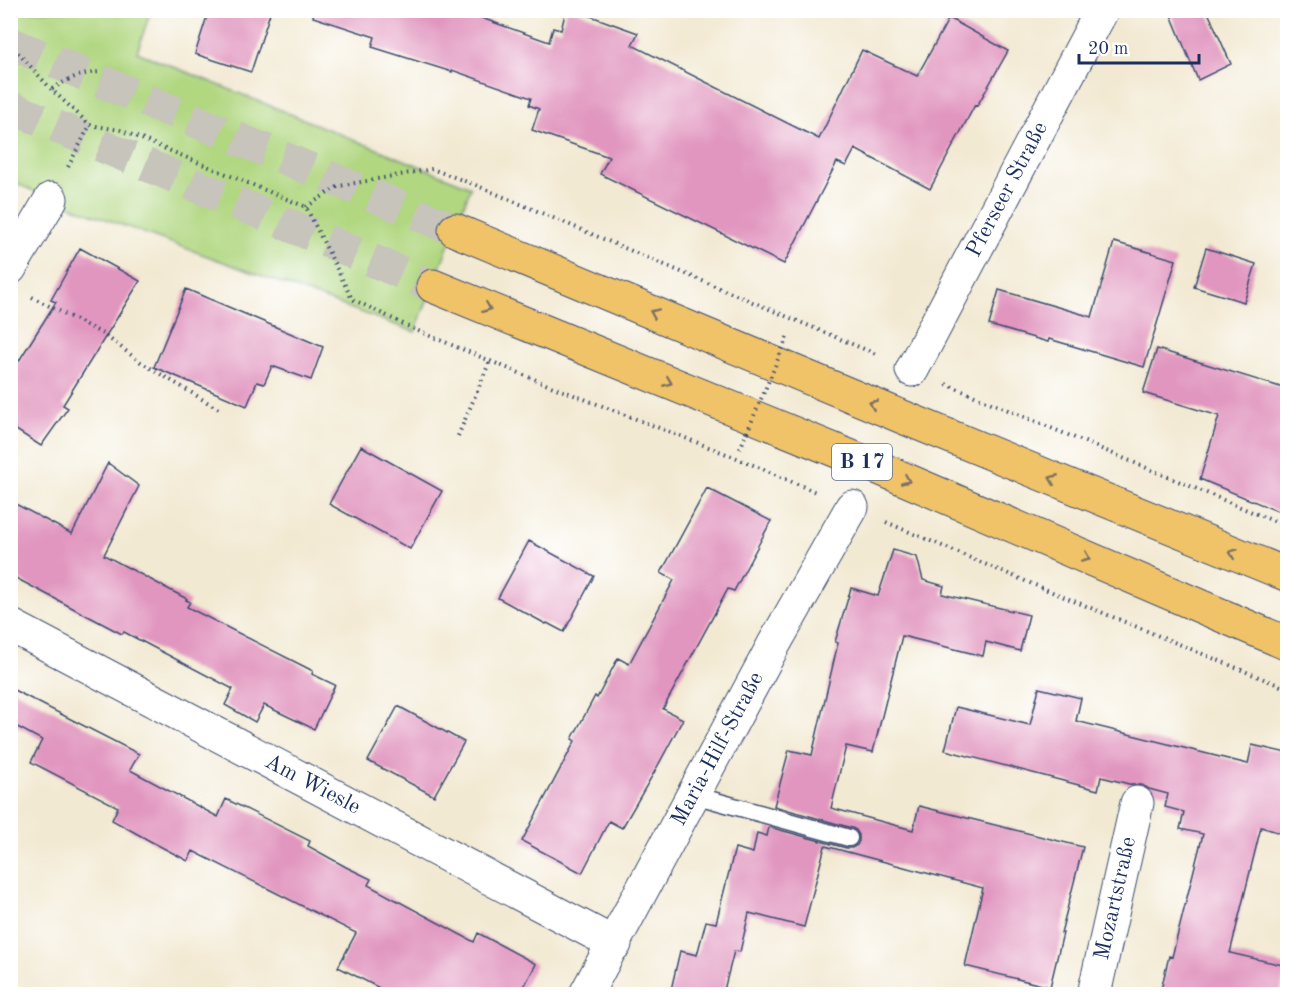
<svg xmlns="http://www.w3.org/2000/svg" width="1298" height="1005" viewBox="0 0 1298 1005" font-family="'Old Standard TT',serif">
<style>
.green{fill:#b1d781;stroke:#668370;stroke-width:1.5}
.building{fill:#e196bf}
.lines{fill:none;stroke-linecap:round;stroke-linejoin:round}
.trunk-tunnel{stroke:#c7c4bb;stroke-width:33;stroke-dasharray:33 16;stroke-linecap:butt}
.service-casing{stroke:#3b4b6f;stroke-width:19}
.minor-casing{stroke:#3b4b6f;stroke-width:35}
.trunk-casing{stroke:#3b4b6f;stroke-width:35}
.path{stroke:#3b4b6f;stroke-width:4;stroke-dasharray:1.5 4.5;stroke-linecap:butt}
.service{stroke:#fff;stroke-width:16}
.minor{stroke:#fff;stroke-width:33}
.trunk{stroke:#f0c369;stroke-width:33}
.path-bridge{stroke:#3b4b6f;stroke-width:4;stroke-dasharray:1.5 4.5;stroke-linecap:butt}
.oneway{stroke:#7b7263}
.labels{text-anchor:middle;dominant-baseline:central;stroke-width:5;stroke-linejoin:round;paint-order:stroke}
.shield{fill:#fff;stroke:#5f6d8e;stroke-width:1.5}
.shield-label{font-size:21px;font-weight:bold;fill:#1b2f5e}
.street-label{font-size:22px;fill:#1b2f5e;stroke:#fff}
</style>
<rect width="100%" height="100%" fill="#fff"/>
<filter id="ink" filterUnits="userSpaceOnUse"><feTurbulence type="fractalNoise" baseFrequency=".0167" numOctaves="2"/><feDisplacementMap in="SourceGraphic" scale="12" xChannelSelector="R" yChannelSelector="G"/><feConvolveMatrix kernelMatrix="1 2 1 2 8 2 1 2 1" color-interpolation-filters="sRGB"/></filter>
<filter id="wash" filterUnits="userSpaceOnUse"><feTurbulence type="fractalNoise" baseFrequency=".008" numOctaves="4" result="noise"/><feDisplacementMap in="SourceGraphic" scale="24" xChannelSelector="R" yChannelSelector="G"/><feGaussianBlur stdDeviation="1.35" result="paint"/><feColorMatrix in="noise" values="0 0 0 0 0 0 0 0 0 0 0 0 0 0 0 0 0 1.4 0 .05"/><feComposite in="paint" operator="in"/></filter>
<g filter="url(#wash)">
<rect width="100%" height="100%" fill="#f2e9d2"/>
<!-- green -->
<path class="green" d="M151,10L137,52L471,187L415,332L51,199L11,181V11Z"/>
<g id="blocks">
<!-- building -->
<path class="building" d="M209,10H271L251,72L195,54Z
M314,10H459L549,42L553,28L561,30L566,10H574L638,33L632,45L819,139L862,50L917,76L949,18L1008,51L977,106L975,105L930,189L855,149L846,166L837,162L784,264L600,174L609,157L532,130L539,109L529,105L531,98L452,70V72L372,47L375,37L313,17Z
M1169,10H1207L1231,64L1198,80Z
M1114,242L1176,260L1144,367L1049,339L1048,342L989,325L999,290L1092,317Z
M80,248L140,281L63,405L68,408L41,446L10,426V375L56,302L51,300Z
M1206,248L1256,264L1244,302L1194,287Z
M186,289L323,347L311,380L272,366L264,384L257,382L247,406L154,367Z
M1157,349L1287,389V515L1200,479L1219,416L1143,393Z
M361,446L442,491L410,549L329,504Z
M108,463L139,486L104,555L187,599L186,600L190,602L187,607L313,671L312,674L335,685L314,729L264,705L255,722L225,705L233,689L124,632L122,634L10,575V501L72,534Z
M707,488L771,521L734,591L728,589L663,709L683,719L655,771L622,828L609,821L582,873L522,841L575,741L572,739L595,696L597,698L618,658L629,664L674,580L661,573Z
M529,541L594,576L564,632L547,623L546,624L498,598Z
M893,550L917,557L923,580L944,586L942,594L1029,615L1020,651L986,642L983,656L902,636L873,752L846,746L831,808L913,830L919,806L1083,847L1061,933H1063L1050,987L965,966L983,888L825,846L804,927L749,913L740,952L734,951L723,994H670L680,951L697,955L706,921L716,923L735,848L753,853L757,833L767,836L769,827L846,848H852L857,845L859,841V835L856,830L852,828L774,806L789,750L812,755L838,643L835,642L851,588L878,596Z
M10,688L139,754L130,770L218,817L226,799L310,841L308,846L346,867L371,879L368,885L474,942L478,933L536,964L520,994H391L338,967L356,933L193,851L188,861L150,841L112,820L118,807L31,762L42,740L10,723Z
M1039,688L1081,698L1076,721L1248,764L1252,745L1287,753V835L1261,827L1230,953L1287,966L1280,994H1160L1169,956L1172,957L1203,834L1180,829L1184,812L1165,807L1168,794L1149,789L1142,785H1133L1101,777L1098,790L945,750L956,707L1030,725Z
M398,706L464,742L434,796L368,761Z"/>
</g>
</g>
<g filter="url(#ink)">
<use href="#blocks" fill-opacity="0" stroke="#3b4b6f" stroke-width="1.5"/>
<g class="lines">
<!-- trunk-tunnel -->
<path class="trunk-tunnel" d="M10,43L455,230
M10,107L433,286"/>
<defs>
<path id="service" d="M694,795L849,838"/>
<g id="minor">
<path d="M10,268L51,199"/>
<path id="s1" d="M912,370L1102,10"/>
<path id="s2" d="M10,625L615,944"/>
<path id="s3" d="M586,994L773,646L852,507"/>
<path id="s4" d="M1094,994L1137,803"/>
</g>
<path id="trunk" d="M455,230L905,418L1288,575
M433,286L881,469L1288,644"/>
</defs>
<!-- service casing -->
<use href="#service" class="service-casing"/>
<!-- minor casing -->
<use href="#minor" class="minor-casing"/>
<!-- trunk casing -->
<use href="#trunk" class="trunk-casing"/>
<!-- path -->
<path class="path" d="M10,44L52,90L90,125L120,130L306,207L352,299L416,330L548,385L737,458L818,493
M52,89C70,78 80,73 102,72
M68,167L90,125
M306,207L339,186L432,169L473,184L878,355
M32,297L103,334L142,363L222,411
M946,384L1288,527
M458,436L490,361
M886,522L1001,571L1288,689"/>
<!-- service -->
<use href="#service" class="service"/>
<!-- minor -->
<use href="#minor" class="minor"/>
<!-- trunk -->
<use href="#trunk" class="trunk"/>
<!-- path-bridge -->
<path class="path-bridge" d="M740,449L789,333"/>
</g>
<!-- one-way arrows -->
<defs><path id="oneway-chevron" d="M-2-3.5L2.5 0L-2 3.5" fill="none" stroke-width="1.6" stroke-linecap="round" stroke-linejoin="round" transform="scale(1.5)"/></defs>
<g class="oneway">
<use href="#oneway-chevron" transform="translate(487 308) rotate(22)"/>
<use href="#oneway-chevron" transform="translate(654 313) rotate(-157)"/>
<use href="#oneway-chevron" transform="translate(668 382) rotate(22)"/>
<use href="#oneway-chevron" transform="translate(873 404) rotate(-157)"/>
<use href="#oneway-chevron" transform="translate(1053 479) rotate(-158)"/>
<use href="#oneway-chevron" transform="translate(906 480) rotate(23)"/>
<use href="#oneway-chevron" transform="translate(1233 553) rotate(-158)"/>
<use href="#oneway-chevron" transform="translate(1086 557) rotate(23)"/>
</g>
</g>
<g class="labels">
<!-- shield labels -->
<rect class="shield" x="832" y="444" width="60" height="36" rx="4.5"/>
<g class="shield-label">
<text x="862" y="462">B 17</text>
</g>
<!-- street labels -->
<g class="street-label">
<text stroke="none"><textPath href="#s1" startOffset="204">Pferseer Straße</textPath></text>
<text stroke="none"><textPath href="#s3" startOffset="278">Maria-Hilf-Straße</textPath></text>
<text stroke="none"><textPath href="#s2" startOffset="342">Am Wiesle</textPath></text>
<text stroke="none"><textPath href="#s4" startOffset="98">Mozartstraße</textPath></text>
</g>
</g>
<!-- margin -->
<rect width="1298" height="1005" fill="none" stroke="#fff" stroke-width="36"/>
<!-- scale -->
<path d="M1079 54v9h120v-9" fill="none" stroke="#1b2f5e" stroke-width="3"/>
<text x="1088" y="54" font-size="18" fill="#1b2f5e" stroke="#ffffff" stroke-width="4.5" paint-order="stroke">20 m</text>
</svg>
